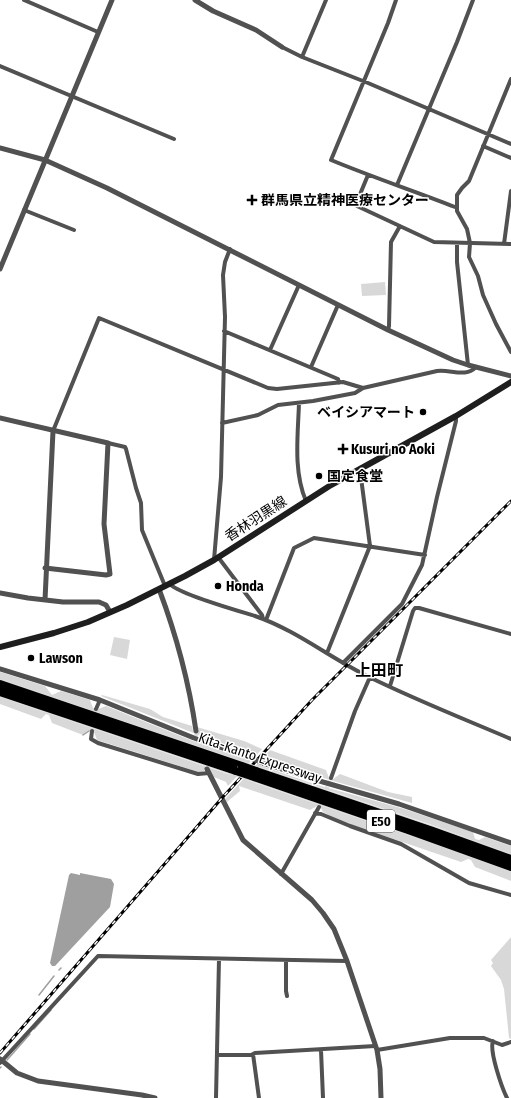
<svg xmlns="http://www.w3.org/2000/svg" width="511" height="1098" viewBox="0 0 511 1098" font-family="'Fira Sans Condensed','Noto Sans JP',sans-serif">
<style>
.green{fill:#d8d8d8}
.water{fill:#9f9f9f}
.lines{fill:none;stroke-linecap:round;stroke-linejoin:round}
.stream{stroke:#9f9f9f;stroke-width:1.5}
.minor-tunnel{stroke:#d9d9d9;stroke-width:4;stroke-dasharray:4 2;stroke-linecap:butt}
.tertiary-tunnel{stroke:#d9d9d9;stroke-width:5;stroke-dasharray:5 2.5;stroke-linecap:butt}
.motorway-casing{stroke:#dbdbdb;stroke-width:10}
.minor{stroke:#515151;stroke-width:4}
.tertiary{stroke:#515151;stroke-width:5}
.secondary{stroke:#1e1e1e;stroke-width:6}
.motorway{stroke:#000;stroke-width:8}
.rail-casing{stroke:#000;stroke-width:3}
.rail{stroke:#fff;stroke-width:1.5;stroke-dasharray:4.5;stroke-linecap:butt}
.motorway-bridge-casing{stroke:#dbdbdb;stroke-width:10;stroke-linecap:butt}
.tertiary-bridge{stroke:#515151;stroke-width:5}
.motorway-bridge{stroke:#000;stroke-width:8}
.poi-dot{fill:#000;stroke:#fff;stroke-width:1.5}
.labels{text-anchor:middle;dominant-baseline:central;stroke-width:3;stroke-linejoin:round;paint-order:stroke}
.shield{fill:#fff;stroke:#4c4c4c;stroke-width:1}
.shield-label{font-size:13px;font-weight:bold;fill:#000}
.poi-label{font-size:14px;font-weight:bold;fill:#000;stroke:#fff;text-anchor:start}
.street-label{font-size:14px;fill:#000;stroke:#fff}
.quarter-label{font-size:16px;font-weight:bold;fill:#000;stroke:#fff}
</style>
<rect width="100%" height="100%" fill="#fff"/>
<!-- green -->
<path class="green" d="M385,282L386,295L362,296L361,284Z
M114,637L130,640L127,659L110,655Z
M0,672L45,686L52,695L61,691L90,700L93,708L98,709L106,706L193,741L248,760L252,754L201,736L101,696L102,695L150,709L163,717L192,726L193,731H199L197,727L244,741L262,749L228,786L226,782L214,777L210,770L204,769V771L199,772L97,740L94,732L89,731L83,735L52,723L49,715L46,714L41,719L0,704V697L228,774L235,775L245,763L0,679Z
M270,750L326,770L329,778L333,779L340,774L388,792L412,797V803L333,781L265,759L260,764L262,766L314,784L401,808L473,832L475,839L479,840L485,837L511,846V854L432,825L260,767H258L247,780L469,856L511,872V881L475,867L471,860L468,859L461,862L338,820L323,812L321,808L317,806L310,810L239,786L240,791L227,802L225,799Z
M511,937V1039L509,1038L504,989L501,980L491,966L493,963L491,960Z"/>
<!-- water -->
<path class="water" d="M71,873L80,875V873L111,879L114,884L110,907L55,966H52L50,963L69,875Z"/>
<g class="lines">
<!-- stream -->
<path class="stream" d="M83,735L89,731
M59,970L61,968
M39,995L54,976
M34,1029L51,1010
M7,1060L30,1034
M0,1068L1,1067"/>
<!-- minor-tunnel -->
<path class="minor-tunnel" d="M319,807L331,778"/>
<!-- tertiary-tunnel -->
<path class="tertiary-tunnel" d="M196,731L207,769"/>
<defs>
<path id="motorway" d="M0,684L242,766
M0,692L236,771
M256,771L433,831L511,859
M251,776L408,830L511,867"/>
</defs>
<!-- motorway casing -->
<use href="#motorway" class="motorway-casing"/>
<!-- minor -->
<path class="minor" d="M24,0L98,32
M396,0L388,23L331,160C372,177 414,191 455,207H457
M282,47L302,57L368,83L511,144
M302,57L326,0
M0,66L174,139
M511,79L469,181L462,188L457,195V211L467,229L470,243L469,257L478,276L483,295L496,324L511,352
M483,146L511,158
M368,175L356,204L357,206L434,242L511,244
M397,185L457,42L473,0
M24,210L74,230
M457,243V262L468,365
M504,244L511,191
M388,330L389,326L391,242L400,226
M224,331L338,379L339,383
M270,350L299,285
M311,367L338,305
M299,403C298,435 293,471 306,501
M222,423L258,415L278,405L313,401L355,393L363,388L437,371C450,369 466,378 476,367
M53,431L99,318L268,388L277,389L343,382L363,388
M108,443L125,447L126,449L136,488L141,503L142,530L165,586
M218,557L262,615L263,619
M214,560L221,477L225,317L223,275L225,262L230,249
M170,584C178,594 239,611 255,616C296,630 330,658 369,677C416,700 464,719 511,739
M266,620L294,548L314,538L425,555
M327,653L370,546L360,470
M343,663L402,604L422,565L437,497L456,421V416
M390,686L413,611L415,608H419L511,634
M96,709L100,700
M92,731L91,739L98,743L198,774L209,773
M331,778L355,711L370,677
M315,813L321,814L350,826L401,844L469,883L511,895
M281,874L319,807
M286,960V991L287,996
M493,1041C489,1051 502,1088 507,1098
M321,1050L323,1098
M377,1050L450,1038H484L502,1045L511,1042
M253,1054L259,1098
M217,1055H252L255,1053L375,1046
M0,1063L98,956L347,961
M216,1098L219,959"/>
<!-- tertiary -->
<path class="tertiary" d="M195,0L213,11L256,30L282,47
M0,148L45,160L107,188L388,330L453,360L468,365L511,376
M0,269L112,0
M0,418L108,443L104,524L110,574L106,575L45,568
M159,589C176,634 189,683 196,731
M0,593L28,598L63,602H99L106,605L110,612
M45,600L53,431
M0,669L100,700L194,738L248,757
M263,763L323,782L399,804L511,843
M207,769L243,840L312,900L323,913L334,929L347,961L377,1050L380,1069L381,1098
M0,1059L17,1073L38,1081L142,1095L155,1098"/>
<!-- secondary -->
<path class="secondary" d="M0,647L54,633L88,622L127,605L185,576L214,560L331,485L456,416L511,382"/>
<!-- motorway -->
<use href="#motorway" class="motorway"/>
<defs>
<path id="rail" d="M0,1053L222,798L312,700L511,501"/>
</defs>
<!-- rail casing -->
<use href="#rail" class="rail-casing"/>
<!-- rail -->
<use href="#rail" class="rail"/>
<defs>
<path id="motorway-bridge" d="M242,766L256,771
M236,771L251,776"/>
</defs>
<!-- motorway-bridge casing -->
<use href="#motorway-bridge" class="motorway-bridge-casing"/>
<!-- tertiary-bridge -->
<path class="tertiary-bridge" d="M248,757L263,763"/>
<!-- motorway-bridge -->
<use href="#motorway-bridge" class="motorway-bridge"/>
</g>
<!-- markers -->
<g class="poi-dot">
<path d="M250 194h4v4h4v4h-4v4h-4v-4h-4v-4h4z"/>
<circle cx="423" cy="412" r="4"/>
<path d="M341 443h4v4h4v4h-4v4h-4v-4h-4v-4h4z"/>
<circle cx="319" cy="476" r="4"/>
<circle cx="218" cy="586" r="4"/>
<circle cx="31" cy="658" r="4"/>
</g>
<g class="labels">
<!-- shield labels -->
<rect class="shield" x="367" y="810" width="28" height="22" rx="3"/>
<g class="shield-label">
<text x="381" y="821">E50</text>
</g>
<!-- poi labels -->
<g class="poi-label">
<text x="261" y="200">群馬県立精神医療センター</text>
<text x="415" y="412" text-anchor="end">ベイシアマート</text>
<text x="351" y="449">Kusuri no Aoki</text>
<text x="327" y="476">国定食堂</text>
<text x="226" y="586">Honda</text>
<text x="39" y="658">Lawson</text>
</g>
<!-- street labels -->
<g class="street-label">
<text transform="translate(256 519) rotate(-33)">香林羽黒線</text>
<text transform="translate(260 758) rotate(19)">Kita-Kanto Expressway</text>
</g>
<!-- quarter labels -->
<g class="quarter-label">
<text x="379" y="670">上田町</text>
</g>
</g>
</svg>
